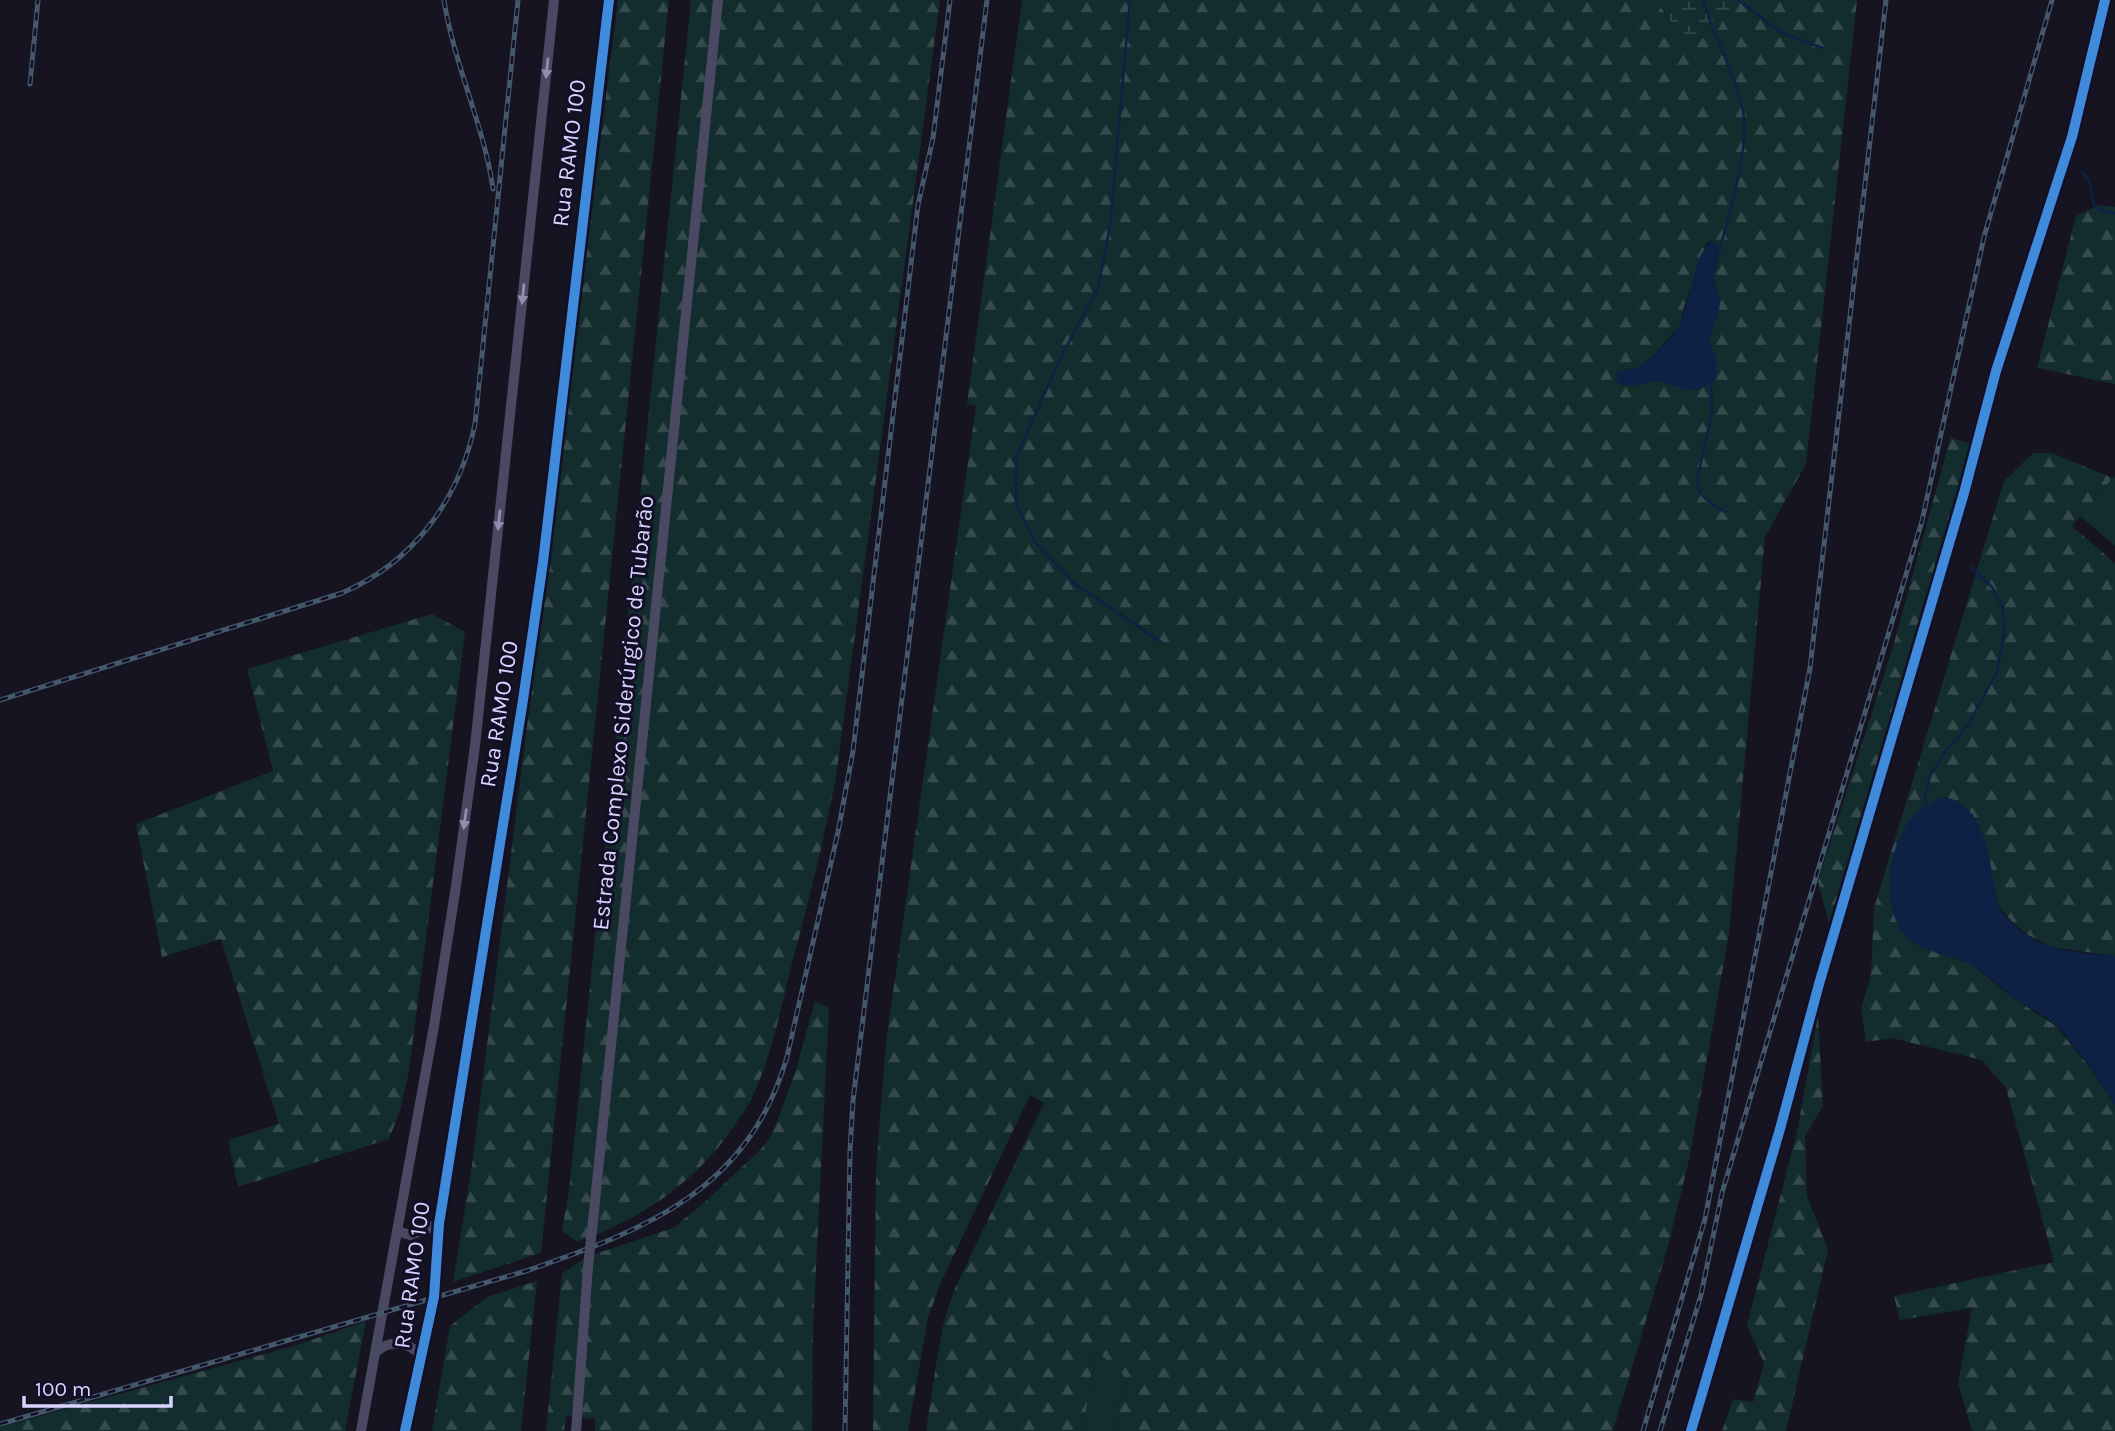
<svg xmlns="http://www.w3.org/2000/svg" width="2115" height="1431" viewBox="0 0 2115 1431" font-family="Karla,sans-serif">
<style>
.grass{fill:#132c2d}
.forest{fill:url(#forest-firs);fill-rule:evenodd}
.wetland{fill:url(#wetland-marsh)}
.water{fill:#0d2144}
.lines{fill:none;stroke-linecap:round;stroke-linejoin:round}
.stream{stroke:#0d2144;stroke-width:2.5}
.minor{stroke:#4a4962;stroke-width:10}
.tertiary{stroke:#4a4962;stroke-width:14}
.rail-casing{stroke:#43596b;stroke-width:5}
.rail{stroke:#130f26;stroke-width:2.5;stroke-dasharray:8;stroke-linecap:butt}
.minor-bridge{stroke:#4a4962;stroke-width:10}
.cycleway-casing{stroke:#130f26;stroke-width:15}
.cycleway{stroke:#408adc;stroke-width:10}
.oneway{fill:#928eb0}
.labels{text-anchor:middle;dominant-baseline:central;stroke-width:6;stroke-linejoin:round;paint-order:stroke}
.street-label{font-size:23px;fill:#d9d4ff;stroke:#130f26}
</style>
<defs>
<pattern id="forest-firs" width="22" height="20" patternUnits="userSpaceOnUse" patternTransform="scale(1.75)"><rect width="22" height="20" fill="#132c2d"/><path d="M5 1l3.5 6h-7zM16 11l3.5 6h-7z" fill="#354a4c"/></pattern>
<pattern id="wetland-marsh" width="20" height="14" patternUnits="userSpaceOnUse" patternTransform="scale(1.75)"><rect width="20" height="14" fill="#132c2d"/><path d="M1 5h8M5 5V1M11 12h8M15 12V8" fill="none" stroke="#354a4c"/></pattern>
</defs>
<rect width="100%" height="100%" fill="#161421"/>
<!-- grass -->
<path class="grass" d="M2115,476V546L2080,516Z
M1095,1348L1124,1376L1116,1431H1083Z"/>
<!-- forest -->
<path class="forest" d="M618,0H669L541,1253L453,1282L472,1165Z
M691,0H940L836,777C824,840 809,901 792,963C781,1008 772,1054 753,1096C749,1106 742,1114 736,1123C699,1181 641,1219 577,1242L562,1231L569,1191Z
M1022,0H1658L1665,14L1719,28L1734,0H1857L1806,464L1765,537L1729,934L1689,1160L1667,1250L1613,1431H1116L1124,1376L1095,1349L1083,1431H926L937,1359L944,1321L955,1288L1044,1103L1030,1095L941,1282L928,1318L908,1431H873L876,1170L886,1042L976,406L967,404ZM1710,241L1716,243L1718,249L1713,276L1717,291L1718,315L1714,321L1709,342L1689,390L1658,380L1643,384L1626,369H1635L1651,358L1680,325L1684,307L1706,244Z
M2099,205L2115,207V384L2037,368L2076,216Z
M1951,436L1954,439L1977,445L1829,924L1818,881L1892,650Z
M2033,453H2052L2113,478L2072,526L2115,563V956L2051,947L2028,935L2012,922L1998,905L1987,854L1982,835L1972,813L1904,935L1923,947L1973,965L2009,995L2056,1026L2087,1064L2115,1105V1431H1972L1958,1383L1972,1308L1900,1320L1894,1296L2054,1262L2006,1088L1982,1060L1892,1038L1866,1042L1861,1009L1871,974L1874,908L2004,481Z
M432,614L465,632L409,1071L400,1111L389,1139L238,1187L228,1140L279,1124L221,939L162,957L136,824L273,771L247,669Z
M815,1001L829,1008L813,1329L812,1431H595V1419L566,1416L564,1431H546L562,1274L586,1257L673,1228L705,1202L762,1148L773,1132L795,1073Z
M1818,1016L1823,1106L1805,1136L1807,1196L1828,1250L1786,1431H1722L1733,1399L1753,1402L1764,1363L1747,1325L1797,1132Z
M537,1281L521,1431H432L450,1326L487,1297Z
M366,1321L345,1431H0V1427L300,1344Z"/>
<!-- wetland -->
<path class="wetland" d="M1658,0H1734L1714,37C1685,44 1670,24 1658,0Z"/>
<!-- water -->
<path class="water" d="M1710,241L1716,243C1719,254 1713,265 1713,277C1714,285 1719,291 1720,298C1722,307 1712,331 1709,342C1717,354 1719,368 1714,381L1699,389L1688,390L1658,380L1632,386L1619,384L1615,376L1619,371L1636,368L1651,358L1672,336L1680,325L1700,256Z
M1943,797C1981,802 1989,852 1994,883C1995,889 1995,898 1997,904C2005,922 2033,942 2051,947C2071,953 2095,953 2115,956V1105C2097,1079 2080,1050 2058,1027C2045,1015 2027,1007 2013,997C2000,988 1987,972 1971,964C1952,955 1917,952 1904,934C1878,900 1889,838 1919,810C1926,804 1935,801 1943,797Z"/>
<g class="lines">
<!-- stream -->
<path class="stream" d="M1130,0L1110,226L1098,288L1062,355L1016,457V503L1035,542L1074,583L1161,642
M1703,0C1714,38 1735,73 1743,111C1751,153 1723,233 1713,275
M1738,0L1782,33L1823,48
M2082,172L2089,180L2094,205L2105,212L2115,213
M1711,383L1712,413L1697,480C1699,498 1710,503 1725,512
M1926,809L1925,796L1930,776L1946,751L1968,725L1997,672L2004,634L2003,608L1992,587L1971,567"/>
<!-- minor -->
<path class="minor" d="M593,1221L718,0
M397,1231L410,1235L439,1224
M377,1351C392,1339 410,1342 422,1357
M361,1431L434,1026L456,886L475,746L554,0
M405,1431L434,1297L439,1224L523,700L543,562L609,0
M576,1431L588,1267"/>
<!-- tertiary -->
<path class="tertiary" d="M1691,1431L1780,1129L1819,984L1964,493L1996,371L2072,137L2105,0"/>
<defs>
<path id="rail" d="M444,0C454,65 484,125 493,189
M30,84L38,0
M0,700L342,593C414,562 459,500 475,424L518,0
M0,1424L526,1271C647,1229 748,1191 787,1057L838,832L853,751L918,205L933,138L950,0
M845,1431L850,1150L853,1101L987,0
M1643,1431L1705,1219L1810,668L1886,0
M1660,1431L1701,1295L1722,1193L1922,521L1984,237L2052,0"/>
</defs>
<!-- rail casing -->
<use href="#rail" class="rail-casing"/>
<!-- rail -->
<use href="#rail" class="rail"/>
<!-- minor-bridge -->
<path class="minor-bridge" d="M588,1267L593,1221"/>
<defs>
<path id="cycleway" d="M405,1431L434,1297L439,1224L523,700L543,562L609,0
M1691,1431L1780,1129L1819,984L1964,493L1996,371L2072,137L2105,0"/>
</defs>
<!-- cycleway casing -->
<use href="#cycleway" class="cycleway-casing"/>
<!-- cycleway -->
<use href="#cycleway" class="cycleway"/>
</g>
<!-- one-way arrows -->
<defs><path id="oneway-solid" d="M-6-.8H1V-3.2L6.5 0L1 3.2V.8H-6Z" transform="scale(1.75)"/></defs>
<g class="oneway">
<use href="#oneway-solid" transform="translate(547 68) rotate(96)"/>
<use href="#oneway-solid" transform="translate(523 294) rotate(96)"/>
<use href="#oneway-solid" transform="translate(499 520) rotate(96)"/>
<use href="#oneway-solid" transform="translate(465 819) rotate(98)"/>
</g>
<g class="labels">
<!-- street labels -->
<g class="street-label">
<text transform="translate(569 153) rotate(-83)">Rua RAMO 100</text>
<text transform="translate(623 713) rotate(-84)">Estrada Complexo Siderúrgico de Tubarão</text>
<text transform="translate(499 714) rotate(-81)">Rua RAMO 100</text>
<text transform="translate(412 1275) rotate(-82)">Rua RAMO 100</text>
</g>
</g>
<!-- scale -->
<path d="M24 1396v10h147v-10" fill="none" stroke="#d9d4ff" stroke-width="3.5"/>
<text x="35" y="1396" font-size="21" fill="#d9d4ff" stroke="#130f26" stroke-width="5" paint-order="stroke">100 m</text>
</svg>
